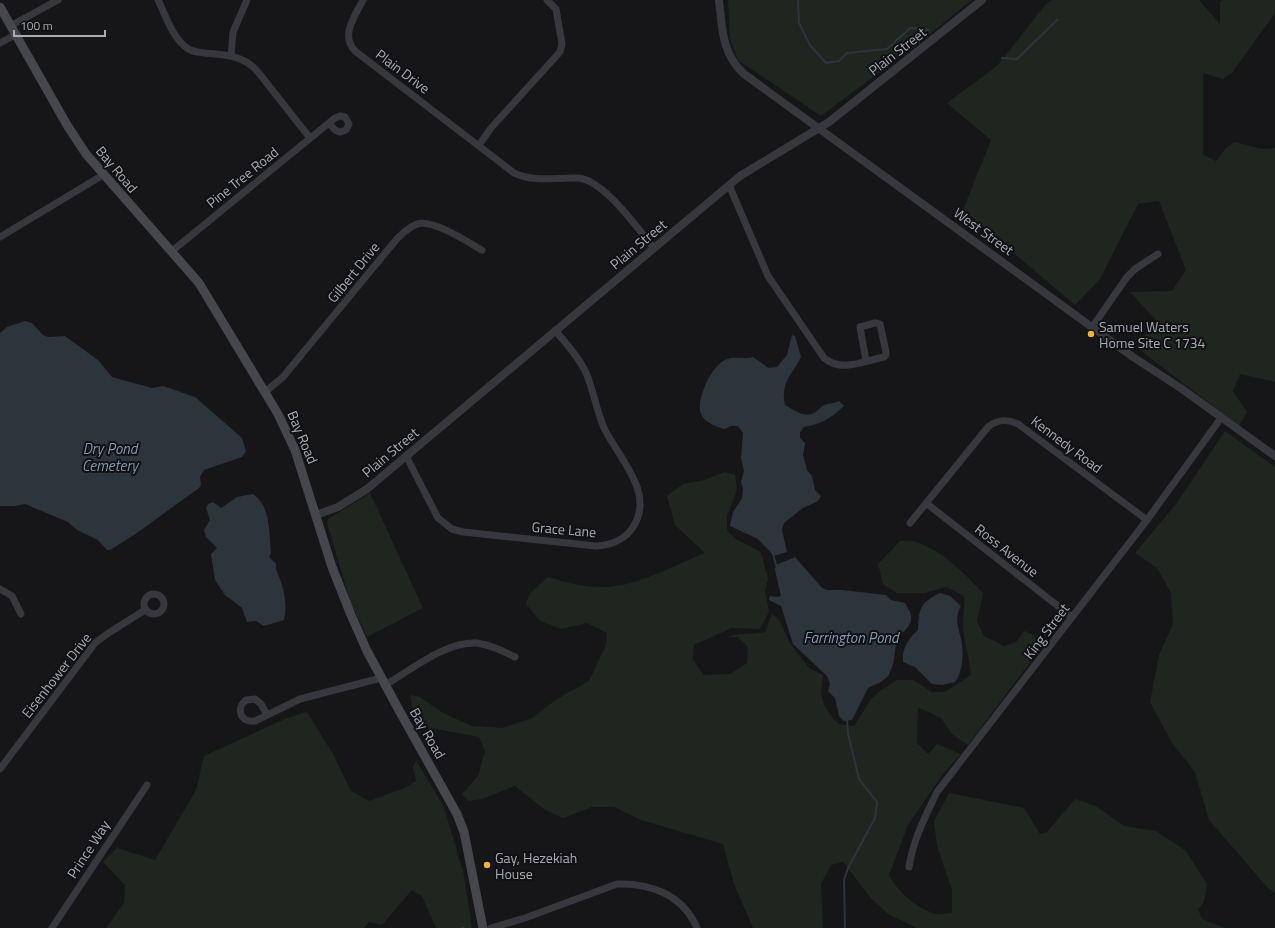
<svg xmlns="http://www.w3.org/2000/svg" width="1275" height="928" viewBox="0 0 1275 928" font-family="'Titillium Web',sans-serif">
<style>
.green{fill:#1e261f}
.water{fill:#2c353c}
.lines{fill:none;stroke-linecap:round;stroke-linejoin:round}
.stream{stroke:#2c353c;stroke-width:2}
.minor{stroke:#37383d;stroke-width:7}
.tertiary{stroke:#37383d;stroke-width:8}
.secondary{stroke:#45474d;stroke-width:9}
.poi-dot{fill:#f2b134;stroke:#111113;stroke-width:1.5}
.labels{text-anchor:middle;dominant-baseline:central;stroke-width:4;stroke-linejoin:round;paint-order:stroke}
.street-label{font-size:14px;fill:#a8adb8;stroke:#111113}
.poi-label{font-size:14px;fill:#a8adb8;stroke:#111113;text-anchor:start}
.water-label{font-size:15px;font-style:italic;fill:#7f9bb3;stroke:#111113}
</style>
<rect width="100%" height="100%" fill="#161618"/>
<!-- green -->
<path class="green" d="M728,0H972L916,45L821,116L738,60L730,39Z
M1052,0H1199L1220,24V2L1223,0H1275V13L1232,73L1223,79L1203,73V155L1216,161L1226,148L1235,142L1262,149L1275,148V382L1240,374L1233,391L1247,412L1239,426L1136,347L1156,320L1130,292L1172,291L1186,270L1159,201L1138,204L1100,279L1075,305L963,210L991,140L947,103L997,66L1046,4Z
M1225,431L1275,467V893L1268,888L1209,820L1195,772L1172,743L1150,702L1159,655L1173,624L1171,593L1157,568L1135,553L1176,504Z
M725,472L735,475L737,490L727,516V530L736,539L761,552L768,579L765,591L769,612L760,629L732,628L694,645L693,660L704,675L730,674L747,663L748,647L738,637H727C740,632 750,635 765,632L772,614L780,621L789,642L809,668L823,675C819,701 822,704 838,724L854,726L871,699L881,690L897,680H913L932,692H945L971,675C970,659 963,638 963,625C963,615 965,607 964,596L946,587L924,593H897L883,584L878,564L900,541C905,541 912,540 916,542C943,551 964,573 983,593L977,621L984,636L1004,646L1016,642L1024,631L1032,634L1043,645L968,745L952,734L941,718L918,707L917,743L928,754L937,744L961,754L943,774L908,825L889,875C898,892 916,908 936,914C941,915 947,913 952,913V890L937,846L934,821L949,793L1024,808L1040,834L1047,832L1075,799L1096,806L1124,826L1156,831L1186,851L1207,884L1204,902L1198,909L1202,919L1225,928H917L888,914L871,898L843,862L831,865L821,884L823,928H753L734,884L723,844L641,820L614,807H592L563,818L545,810L515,786C497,792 487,800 468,801L462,794L478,776L485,751L479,737L425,727L413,713L410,695L420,697L443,713L472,726L502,728L532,718L557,699L589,681L606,645L607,633L587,623L561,629L540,621L526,604L530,593L548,577C565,582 582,587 600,587C632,589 675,565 705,553L675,525L667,496L683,484L704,480Z
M370,493L423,608L367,637L350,601L327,523L328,519Z
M307,712L333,754L351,791L369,801L405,788L416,781L413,767L416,760L444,807L464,875L472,928H436L422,896L412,890L382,925L369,922L364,928H106L124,903L125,885L103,862L117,848L155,860L196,790L204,756L287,718Z"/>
<!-- water -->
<path class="water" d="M25,321L32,323L43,335L48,337L65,336L98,360L112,377L152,388L163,386L195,397L242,438L246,451L242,457L204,470L200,477L201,485L199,488L134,535L110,550H107L98,540L77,530L68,522L25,504L16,506H0V333L7,327Z
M792,335L795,336L801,357C792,375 780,383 785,405C794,410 803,418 814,413C818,411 820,407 824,405C829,403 834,404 839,401L844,406C831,418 821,424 804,427L800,432V438L805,443L803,455L807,470L812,476L815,490L821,496L818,501L803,508L784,523L782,530L787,552L774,556L758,539L730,526L733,512L742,498L743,489L741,482L744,471L741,458L743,433L738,426H731L725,429C698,422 695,410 705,386C708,378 715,366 723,361C734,355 743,360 753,357L769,368L777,367L787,355Z
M253,494C271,505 269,535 271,553L269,557L276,564C275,570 278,573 280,579C285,592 287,607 284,620L264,626L256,621L247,622L242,608L225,595L215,580L211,554L217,548L206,537L204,530L210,520L206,508L208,504L213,502L221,508L237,497Z
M795,557L822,588L827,590H842L886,595L891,600L905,603L911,614V621L908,627L897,638L893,665L888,676L881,682L868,688L852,720L844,721L839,716L835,698L828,691L830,684L827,676L793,644L781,606L769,600L770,596L776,597L781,596L775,570L776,565Z
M940,593L950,596L961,606C954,618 958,626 961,639C964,652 963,672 955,682L943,685L932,684L915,667L903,662C902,648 908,639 918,630C919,608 920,603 940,593Z"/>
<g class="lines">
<!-- stream -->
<path class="stream" d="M798,0L799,23L810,45L826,63L839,61L847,53L887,49L910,28L929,30
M1002,58L1017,59L1057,20
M773,554L777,568
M462,928H464
M845,928L844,880L848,868L875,818L877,802L859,779L848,734L847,719"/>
<!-- minor -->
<path class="minor" d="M158,0C166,16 172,37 187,48C192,52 198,52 204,53C225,55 244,55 258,72L310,138
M363,0C355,16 340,35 355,51L514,173C536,183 556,177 578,178C604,180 637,228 654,248
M12,25L58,0
M0,43L17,34
M231,56L233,32L247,0
M479,145L491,128L560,52L562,44L556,9L547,0
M729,185L768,276L824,358C842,373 864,361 884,357L886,355V352L880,324L875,323L860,327L866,361
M0,237L103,175
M172,251L335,118L340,116L345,117L349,124L346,130L340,132L335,130L329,123
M1093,326L1127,277L1135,269L1158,254
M265,392L283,377L391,246C398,237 407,228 417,224C433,219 468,242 482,250
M406,456L438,518L452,529L463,532L596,546C611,545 625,540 633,527C655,494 620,459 605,430C597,413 594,393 587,375C580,358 566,344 555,330
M926,503L1072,617
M910,523L988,427C998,419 1007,419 1018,424L1147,520
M0,589L12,596L21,614
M144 604a10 10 0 1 1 20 0a10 10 0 1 1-20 0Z
M385,685C411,670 446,641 477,643C491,645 503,651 515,657
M267,715L261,704L255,699L246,700C235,709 241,723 255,721L300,699L381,678
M0,769L95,643L107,634L145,610
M909,867C913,840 925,817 937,792L1147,520L1221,418
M52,928L147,785
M491,928L525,918L617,884C651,883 683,895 697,928"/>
<!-- tertiary -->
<path class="tertiary" d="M719,0C722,28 722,54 744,74L1133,357L1182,389L1275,456
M316,515L338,507L367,489L740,176L829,122L982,0"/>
<!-- secondary -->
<path class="secondary" d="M0,7L67,125L86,154L199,283L278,414L295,450L332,567L351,615L367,651L400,712L457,814L464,832L483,928"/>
</g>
<!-- markers -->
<g class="poi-dot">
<circle cx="1091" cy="334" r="4"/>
<circle cx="487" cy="865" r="4"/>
</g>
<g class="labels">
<!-- street labels -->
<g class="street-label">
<text transform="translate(897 51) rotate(-38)">Plain Street</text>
<text transform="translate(403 71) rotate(37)">Plain Drive</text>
<text transform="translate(117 169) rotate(50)">Bay Road</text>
<text transform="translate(242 177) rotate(-39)">Pine Tree Road</text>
<text transform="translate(984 231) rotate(36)">West Street</text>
<text transform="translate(638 244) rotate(-40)">Plain Street</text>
<text transform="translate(353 272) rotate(-51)">Gilbert Drive</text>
<text transform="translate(303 437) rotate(67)">Bay Road</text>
<text transform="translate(1067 444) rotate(37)">Kennedy Road</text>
<text transform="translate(390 452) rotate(-40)">Plain Street</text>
<text transform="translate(564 529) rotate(5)">Grace Lane</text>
<text transform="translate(1007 550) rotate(38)">Ross Avenue</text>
<text transform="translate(1046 631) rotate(-53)">King Street</text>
<text transform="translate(56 675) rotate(-52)">Eisenhower Drive</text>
<text transform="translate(428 733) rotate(60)">Bay Road</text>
<text transform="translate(88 849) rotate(-57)">Prince Way</text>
</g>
<!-- poi labels -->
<g class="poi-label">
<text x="1099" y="326">Samuel Waters<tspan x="1099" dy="16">Home Site C 1734</tspan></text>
<text x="495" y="857">Gay, Hezekiah<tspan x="495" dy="16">House</tspan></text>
</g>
<!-- water labels -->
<g class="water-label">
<text x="110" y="448">Dry Pond<tspan x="110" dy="17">Cemetery</tspan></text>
<text x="851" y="637">Farrington Pond</text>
</g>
</g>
<!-- scale -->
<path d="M14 30v6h91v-6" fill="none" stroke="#a8adb8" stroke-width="2"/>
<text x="20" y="30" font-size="12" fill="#a8adb8" stroke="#111113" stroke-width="3" paint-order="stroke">100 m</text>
</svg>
